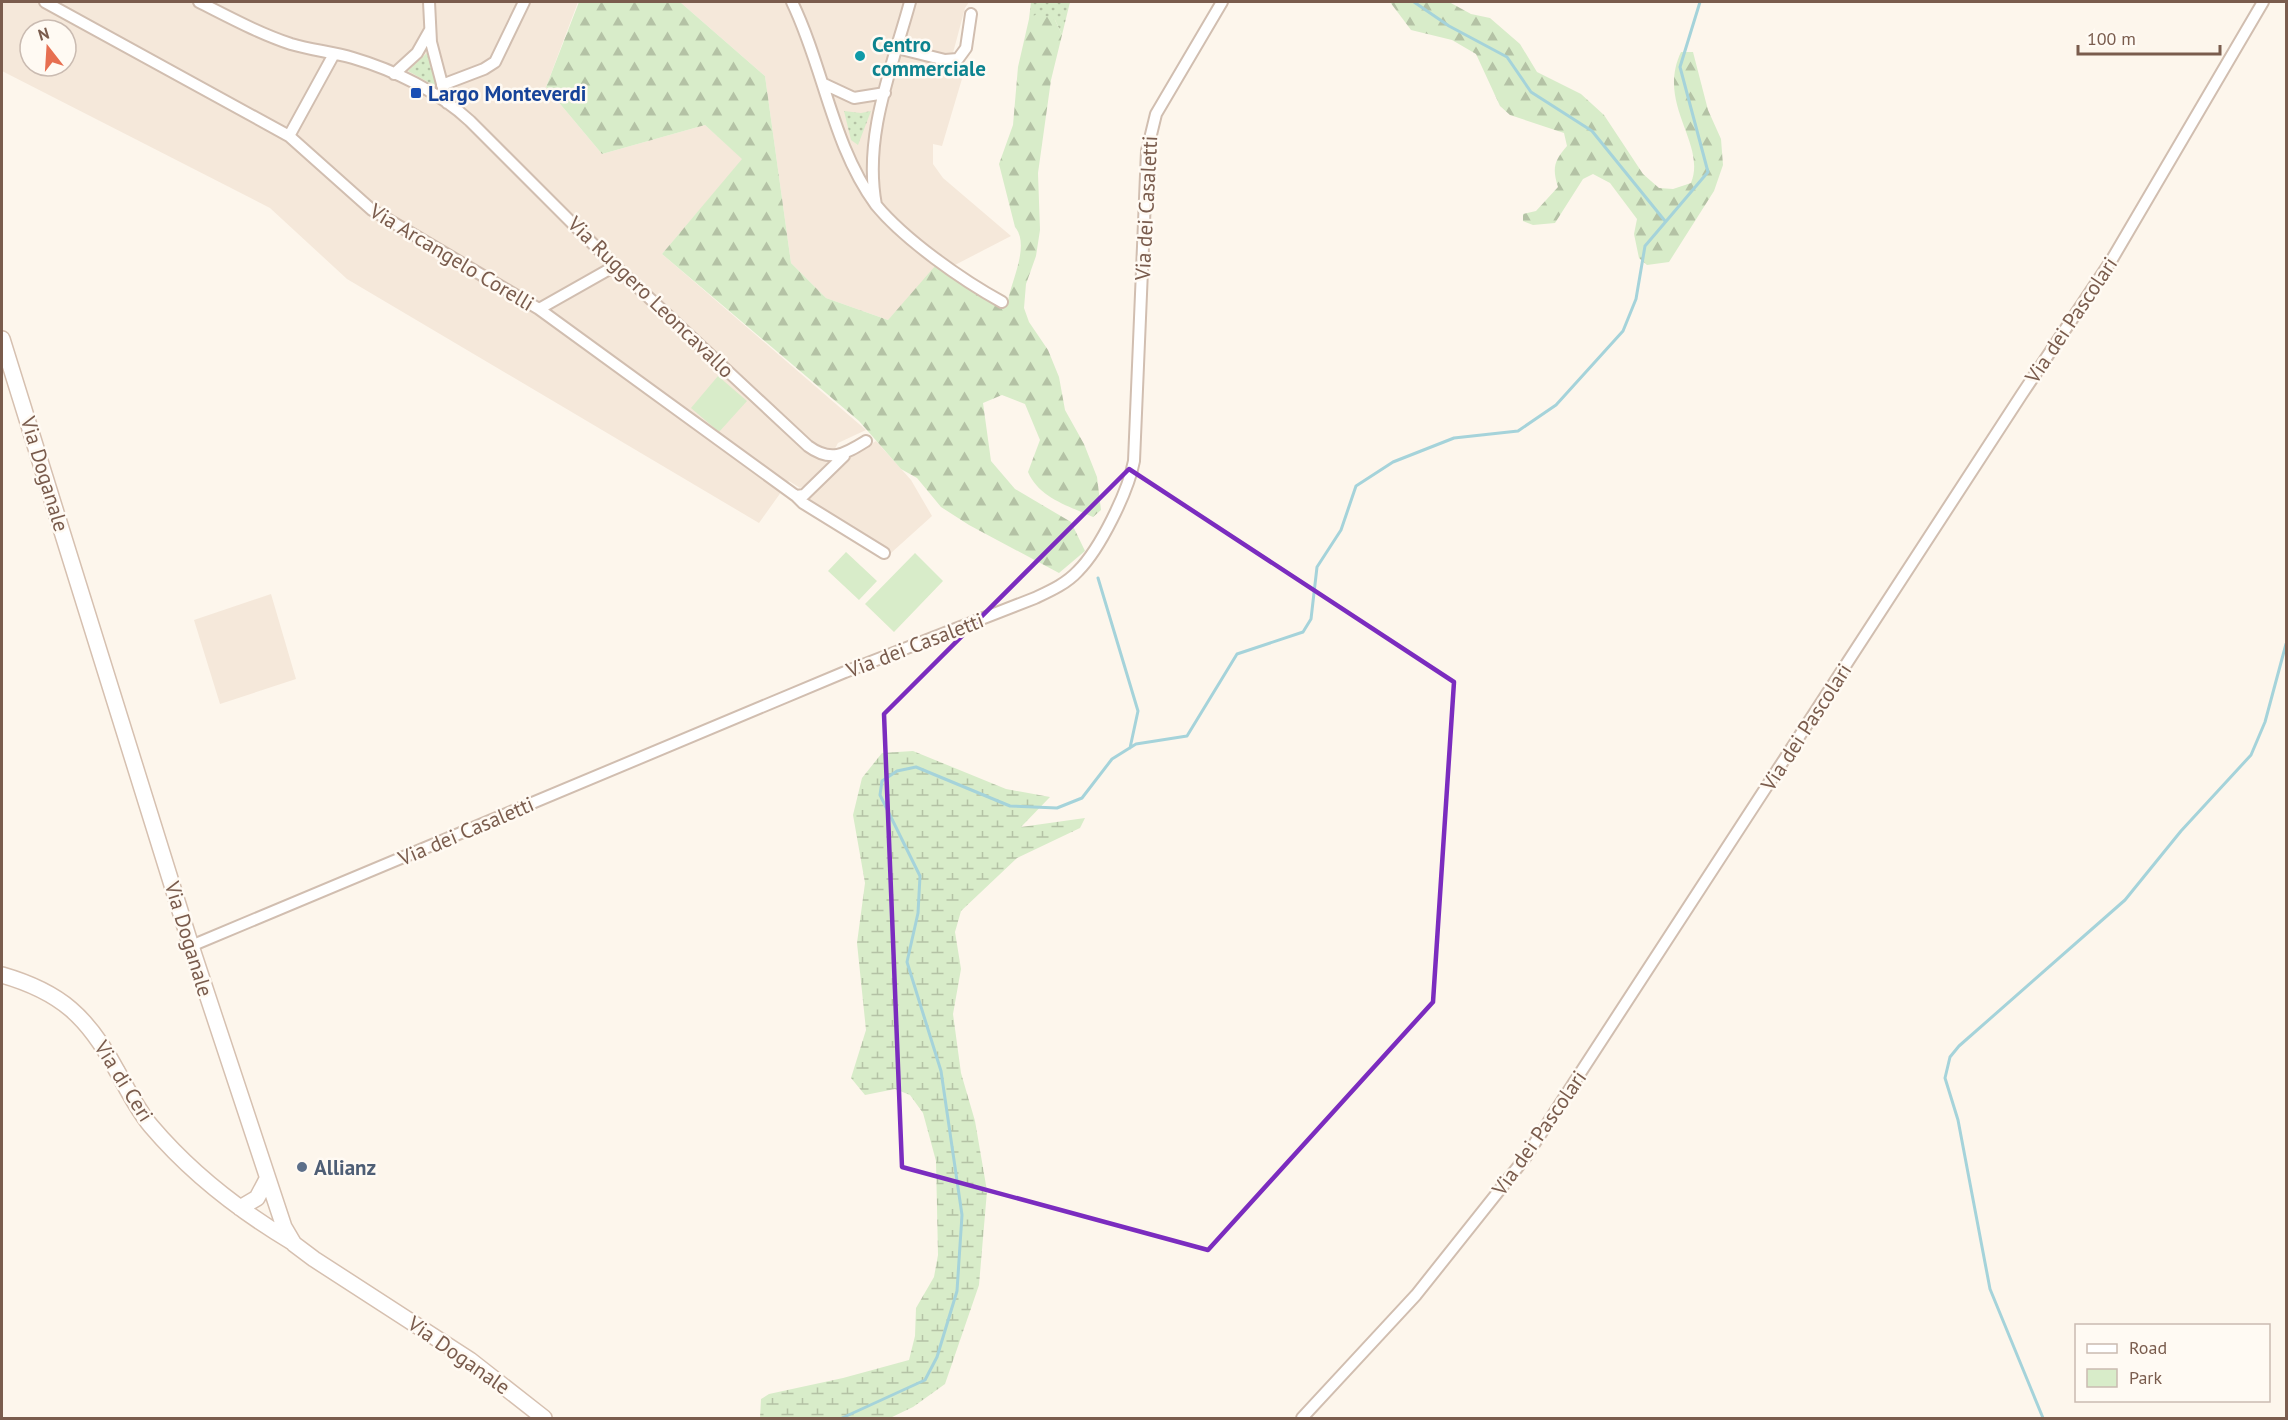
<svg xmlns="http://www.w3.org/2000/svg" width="2288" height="1420" viewBox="0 0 2288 1420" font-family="'PT Sans',sans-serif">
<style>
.residential{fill:#f5e8da;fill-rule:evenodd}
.grass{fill:url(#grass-dots)}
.forest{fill:url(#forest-firs)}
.wetland{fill:url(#wetland-marsh)}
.park{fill:#d8ecc9}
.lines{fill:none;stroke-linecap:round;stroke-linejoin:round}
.stream{stroke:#a5d3da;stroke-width:3}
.street-casing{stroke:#d1beb0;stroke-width:14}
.secondary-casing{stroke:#d6c0b0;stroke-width:18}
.street{stroke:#fff;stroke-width:10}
.secondary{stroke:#fff;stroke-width:15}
.marked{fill:none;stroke:#7b2cbf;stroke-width:4.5;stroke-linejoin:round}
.culture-dot{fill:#0f9aa8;stroke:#fffaf3;stroke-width:2}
.transit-dot{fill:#1a4fb4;stroke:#fffaf3;stroke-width:2}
.service-dot{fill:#5c6f8a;stroke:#fffaf3;stroke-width:2}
.labels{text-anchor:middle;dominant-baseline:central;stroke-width:5;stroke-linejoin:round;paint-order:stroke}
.culture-label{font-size:21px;font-weight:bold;fill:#0d838f;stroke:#fffaf3;text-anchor:start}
.transit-label{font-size:21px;font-weight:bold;fill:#164399;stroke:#fffaf3;text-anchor:start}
.street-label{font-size:21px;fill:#7a5c4d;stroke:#fffaf3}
.service-label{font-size:21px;font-weight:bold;fill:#4e5e75;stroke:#fffaf3;text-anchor:start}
</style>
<defs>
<pattern id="grass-dots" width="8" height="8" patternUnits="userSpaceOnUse" patternTransform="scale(1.5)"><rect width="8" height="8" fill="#d8ecc9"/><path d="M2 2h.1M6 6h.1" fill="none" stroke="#b4c2a5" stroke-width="1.8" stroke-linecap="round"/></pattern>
<pattern id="forest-firs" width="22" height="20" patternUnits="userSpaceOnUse" patternTransform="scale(1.5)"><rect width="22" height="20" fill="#d8ecc9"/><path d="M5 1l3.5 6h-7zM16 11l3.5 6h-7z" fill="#b4c2a5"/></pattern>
<pattern id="wetland-marsh" width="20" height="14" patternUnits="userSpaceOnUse" patternTransform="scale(1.5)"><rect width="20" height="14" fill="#d8ecc9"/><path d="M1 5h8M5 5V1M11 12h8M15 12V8" fill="none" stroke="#b4c2a5"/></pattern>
</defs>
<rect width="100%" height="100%" fill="#fdf6ec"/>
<!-- residential -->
<path class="residential" d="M2,2H578L546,87L602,154L705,125L743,159L662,254L866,430L838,443L828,462L804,486L800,488L789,481L759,523L347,279L270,208L2,71ZM30,30H66V66H30Z
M680,2H969L965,8L949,68L964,72L942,146L933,144V164L943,178L1011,236L953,266L945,258L888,320L826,298L791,263L765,76Z
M876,441L911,480L932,516L891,553L804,499L845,461Z
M271,594L296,679L220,704L194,620Z"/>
<!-- grass -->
<path class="grass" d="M1031,2H1070L1062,35L1055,20L1029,19Z
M427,53L437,87L408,71Z
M844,111L861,113L871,111L858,145L851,140Z"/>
<!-- forest -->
<path class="forest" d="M579,2H680L765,76L791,263L826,298L888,320L936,265L1005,304L1008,301C1012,279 1030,245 1015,227L999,164L1013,125L1018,67L1029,19L1038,13L1055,20L1062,35L1051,80L1038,173L1040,230L1036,256L1026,284L1024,308L1029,322L1048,350L1059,377L1065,410L1084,444L1097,477L1101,510L1093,517C1069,506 1039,498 1028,472L1040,440L1025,404L1002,395L983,403L991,461L1015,489L1071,522L1085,551L1059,573L969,525L941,507L917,478L901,469L859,421L662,254L742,159L705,125L602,154L546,87Z
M1390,2H1449L1471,14L1490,18L1520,44L1537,72L1581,94L1604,115L1643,174L1659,188L1673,189L1691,183C1707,143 1656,105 1681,52H1693L1708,110L1721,139L1723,165L1714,191L1669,262L1647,265L1639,258L1634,234L1637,219L1610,183L1593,174L1583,179L1555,223L1533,225L1523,221V214L1536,211L1558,187C1552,168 1554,161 1567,146L1564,133L1510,115L1500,106L1476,54L1452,40L1411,30Z"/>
<!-- wetland -->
<path class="wetland" d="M913,751L1006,789L1050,797L1021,827L1085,818L1080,828L1017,858L961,911L955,932L961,969L953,1014L961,1073L975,1121L987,1191L979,1285L945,1384L913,1407L890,1418H760L761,1399L769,1394L843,1378L909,1360L915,1336L916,1308L934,1277L938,1255L936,1161L923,1113L910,1095L895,1089L865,1095L851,1078L866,1030L857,943L865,883L853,815L862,778L882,753Z"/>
<!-- park -->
<path class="park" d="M718,376L747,401L719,432L691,408Z
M846,552L877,581L859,600L828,571Z
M915,553L943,581L894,632L865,604Z"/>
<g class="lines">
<!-- stream -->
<path class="stream" d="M1414,2L1449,26L1507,57L1531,92L1592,131L1665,221
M1098,578L1138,711L1130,748
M842,1418L925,1380L937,1357L957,1291L962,1215L941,1071L907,962L918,913L920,876L880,795L882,781L897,771L916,767L1010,806L1057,808L1082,798L1112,759L1136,744L1187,736L1237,654L1303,632L1311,619L1317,567L1341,530L1356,486L1393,462L1454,438L1518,431L1556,405L1623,331L1636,299L1645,246L1708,172L1680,67L1700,2
M2043,1418L1990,1289L1958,1120L1945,1078L1950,1057L1959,1046L2125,900L2181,831L2251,755L2265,722L2286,644"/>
<defs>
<path id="street" d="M45,2L289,136L372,210L539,309L796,496L804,495L844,456
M199,2C229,17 258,33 291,44C311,50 333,52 353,58C394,70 439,92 470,121L615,266L808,446C831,463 845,454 866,441
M429,2L431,42L447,103
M792,2C824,68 832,145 876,205C863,136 892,68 910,2
M897,48L945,60L958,59L966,48L971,14
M394,74L417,53L430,30
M824,84L854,98L885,93
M442,85L484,69L495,62L524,2
M289,136L334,54
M876,205C905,240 962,280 1002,302
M539,309L615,266
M796,496L803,503L884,553
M191,946L845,672L1035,598C1050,591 1066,584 1078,571C1100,549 1128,492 1134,461L1147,151L1156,114L1222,2
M1302,1418L1416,1295L1525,1158L2022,394L2111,261L2263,2"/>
<path id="secondary" d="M2,339L191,946L284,1227L294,1244L314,1259L470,1360L544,1418
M2,975C61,992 88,1017 117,1071C128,1090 137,1109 151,1126C190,1172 240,1211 292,1242
M240,1208L257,1198L266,1181"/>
</defs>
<!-- street casing -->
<use href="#street" class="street-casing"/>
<!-- secondary casing -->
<use href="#secondary" class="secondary-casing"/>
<!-- street -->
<use href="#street" class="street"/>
<!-- secondary -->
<use href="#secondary" class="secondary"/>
</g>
<!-- marked area -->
<path class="marked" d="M1129,469L1454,682L1433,1002L1208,1250L902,1167L884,714Z"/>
<!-- markers -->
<circle class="culture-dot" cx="860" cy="56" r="6"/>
<rect class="transit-dot" x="410" y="87" width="12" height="12" rx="3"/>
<circle class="service-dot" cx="302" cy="1167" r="6"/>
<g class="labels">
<!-- culture labels -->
<g class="culture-label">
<text x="872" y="44">Centro<tspan x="872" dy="24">commerciale</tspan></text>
</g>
<!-- transit labels -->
<g class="transit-label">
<text x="428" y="93">Largo Monteverdi</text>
</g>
<!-- street labels -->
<g class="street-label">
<text transform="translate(1146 208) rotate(-87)">Via dei Casaletti</text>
<text transform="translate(452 257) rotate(31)">Via Arcangelo Corelli</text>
<text transform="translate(651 297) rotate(44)">Via Ruggero Leoncavallo</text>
<text transform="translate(2071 320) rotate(-56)">Via dei Pascolari</text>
<text transform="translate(45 474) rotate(73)">Via Doganale</text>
<text transform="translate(915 645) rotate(-21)">Via dei Casaletti</text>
<text transform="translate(1806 727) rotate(-57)">Via dei Pascolari</text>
<text transform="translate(466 831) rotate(-23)">Via dei Casaletti</text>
<text transform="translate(189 939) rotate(73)">Via Doganale</text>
<text transform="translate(124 1081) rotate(58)">Via di Ceri</text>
<text transform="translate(1539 1133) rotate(-55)">Via dei Pascolari</text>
<text transform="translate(459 1355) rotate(35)">Via Doganale</text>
</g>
<!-- service labels -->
<g class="service-label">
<text x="314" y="1167">Allianz</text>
</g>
</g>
<!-- border -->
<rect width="2288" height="1420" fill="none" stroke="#7a5c4d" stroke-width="6"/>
<!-- legend -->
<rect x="2075" y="1324" width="195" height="78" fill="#fffaf3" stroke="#cabbb1" stroke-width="1.5"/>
<rect x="2087" y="1344" width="30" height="9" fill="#ffffff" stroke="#cabbb1" stroke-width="1.5"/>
<text x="2129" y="1354" font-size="18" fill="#7a5c4d">Road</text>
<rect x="2087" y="1369" width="30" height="18" fill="#d8ecc9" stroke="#cabbb1" stroke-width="1.5"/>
<text x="2129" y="1384" font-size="18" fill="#7a5c4d">Park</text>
<!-- north arrow -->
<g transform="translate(48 48) rotate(343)"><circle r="28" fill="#fffaf3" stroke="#cabbb1" stroke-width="1.5"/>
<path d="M0-4.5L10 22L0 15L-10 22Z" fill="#e76f51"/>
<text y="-9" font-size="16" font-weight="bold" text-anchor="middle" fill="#7a5c4d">N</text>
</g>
<!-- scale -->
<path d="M2078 45v9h142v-9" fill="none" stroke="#7a5c4d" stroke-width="3"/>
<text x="2087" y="45" font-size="18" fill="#7a5c4d" stroke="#fffaf3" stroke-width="4.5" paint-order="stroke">100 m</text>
</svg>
